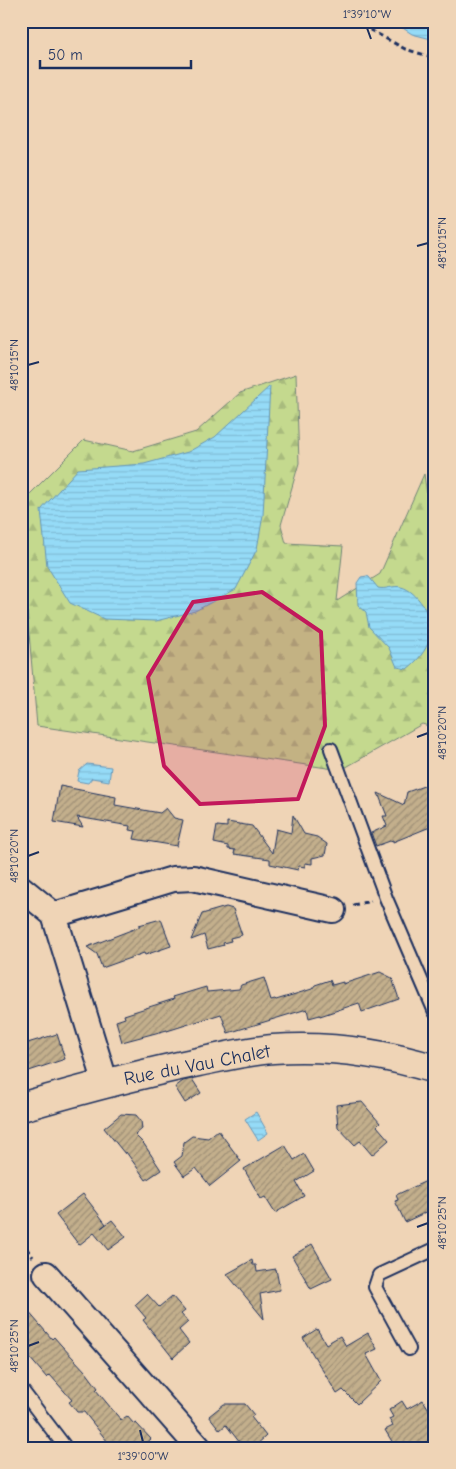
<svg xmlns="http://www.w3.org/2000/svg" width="456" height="1469" viewBox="0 0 456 1469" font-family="'Comic Neue',sans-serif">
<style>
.forest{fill:url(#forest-firs);stroke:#708476}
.water{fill:url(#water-rules);stroke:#6496ba}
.building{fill:url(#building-hatch);stroke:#1b2f5e}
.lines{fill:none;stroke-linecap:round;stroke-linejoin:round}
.service-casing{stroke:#1b2f5e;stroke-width:16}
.minor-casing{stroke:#1b2f5e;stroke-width:28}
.tertiary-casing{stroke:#1b2f5e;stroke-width:31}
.path{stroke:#1b2f5e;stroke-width:3;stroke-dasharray:5 4;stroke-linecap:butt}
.service{stroke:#efd4b6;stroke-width:12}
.minor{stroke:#efd4b6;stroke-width:24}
.tertiary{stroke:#efd4b6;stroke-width:28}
.marked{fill:#c2185b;fill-opacity:0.2;stroke:#c2185b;stroke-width:4;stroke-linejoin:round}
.ticks{fill:none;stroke:#1b2f5e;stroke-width:2}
.labels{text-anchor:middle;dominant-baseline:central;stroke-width:4.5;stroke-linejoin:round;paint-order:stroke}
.street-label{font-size:19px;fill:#1b2f5e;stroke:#efd4b6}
.neatline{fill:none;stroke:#1b2f5e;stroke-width:2}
.ticks-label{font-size:12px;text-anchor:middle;fill:#1b2f5e}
</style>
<defs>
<pattern id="forest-firs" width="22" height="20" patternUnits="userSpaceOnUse" patternTransform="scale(1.25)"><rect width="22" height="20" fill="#c4d98e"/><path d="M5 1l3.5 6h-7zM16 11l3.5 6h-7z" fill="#a8bb7d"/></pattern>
<pattern id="water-rules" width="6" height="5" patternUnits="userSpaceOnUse" patternTransform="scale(1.25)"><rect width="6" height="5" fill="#95dbf7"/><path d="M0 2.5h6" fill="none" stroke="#80bcd6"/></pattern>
<pattern id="building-hatch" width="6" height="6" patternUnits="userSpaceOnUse" patternTransform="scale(1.25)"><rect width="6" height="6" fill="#c3af8c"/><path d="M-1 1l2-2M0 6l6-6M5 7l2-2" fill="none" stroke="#9e8f76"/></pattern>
</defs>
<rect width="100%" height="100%" fill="#efd4b6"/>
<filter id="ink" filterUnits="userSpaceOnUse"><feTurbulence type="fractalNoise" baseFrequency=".02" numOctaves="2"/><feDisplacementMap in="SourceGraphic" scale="10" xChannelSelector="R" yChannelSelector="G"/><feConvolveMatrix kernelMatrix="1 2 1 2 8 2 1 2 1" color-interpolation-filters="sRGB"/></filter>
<g filter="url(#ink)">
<!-- forest -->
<path class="forest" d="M296,374L299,463L281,525L286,543L343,546L337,601L380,574L424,474L435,551V728L422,724L341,770L37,726L21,540V503L84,440L133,451L196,432L240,393Z"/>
<!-- water -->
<path class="water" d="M392,21H435V40L412,34Z
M270,386L263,515L257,549L236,589L195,611L156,621L104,619L70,603L47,566L41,510L78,469L144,464L188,452L215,437Z
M367,576L369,577L378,588C386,590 393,585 401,587C410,589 417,597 422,604C438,630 430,651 407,669L397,667L389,648L369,627L366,612L358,605L357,583L361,577Z
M87,764L111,767L109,781L92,778L88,783L77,781L79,771Z
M256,1112L268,1133L258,1140L245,1119Z"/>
<!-- building -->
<path class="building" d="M435,782V825L393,842V840L376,846L371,833L387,826L383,816H387L378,793L404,805L407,792Z
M60,786L116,797L115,805L160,813L166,808L174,818L183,820L177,846L134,839L136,831L129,830L130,826L77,817L83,827L54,822Z
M293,815L304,834L317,837L327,844L325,855L312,858V864L305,863V867L299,866L298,870L270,864V859L234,854L235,850L228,849V846L214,843L217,826L227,827V822L252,826L272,853L276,829L291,833Z
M226,907L233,909L242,935L230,938L231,941L223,943L224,945L208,949L204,935L191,940L202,914Z
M161,919L171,946L145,955L144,953L102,968L97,954L87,947L139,927V925Z
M380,972L392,978L399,999L362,1012L359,1003L320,1016V1015L309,1018L307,1009L228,1033L221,1014L167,1031V1030L122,1042L116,1021L125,1018L124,1015L174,999L173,997L206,987L207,992L239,989L241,985L264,978L271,1000L275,999L276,1000L312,989L315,985L330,980L332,985L343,982V984Z
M57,1034L65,1059L26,1072L21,1054V1045Z
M192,1079L201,1093L185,1103L175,1087L183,1081Z
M362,1102L380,1123L377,1126L389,1140L372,1155L360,1141L355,1145L338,1127L336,1105Z
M121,1114L136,1115L141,1121L142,1129L135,1135L144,1144L161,1170L146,1180L126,1152L125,1154L104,1128Z
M218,1130L241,1161L210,1186L196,1168L184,1176L174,1162L182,1156L184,1142L192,1136L208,1138Z
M285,1145L294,1160L304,1154L314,1171L296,1182L304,1196L275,1213L265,1197L261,1199L244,1169Z
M435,1177V1208L405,1222L395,1201L398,1200L396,1195Z
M83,1194L106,1224L101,1228L112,1220L126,1237L108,1250L94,1233L79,1245L56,1215Z
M312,1244L332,1279L311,1289L292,1256Z
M252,1260L253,1265H256L257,1272L276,1269L280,1290L260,1294L264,1319L227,1274Z
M147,1294L159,1307L172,1296L185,1311L181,1314L188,1322L179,1330L189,1343L173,1358L143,1320L146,1318L135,1305Z
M21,1303L52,1339L54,1337L61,1345L86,1372L98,1388L96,1390L121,1420L127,1416L134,1424L136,1423L151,1439L141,1448H119L117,1445L111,1446L84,1412H77L69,1402L72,1400L50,1375L47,1378L29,1357L30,1350L21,1339Z
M317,1329L326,1344L340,1336L346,1346L368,1333L377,1349L366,1354L381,1381L357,1404L343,1390L337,1394L303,1338Z
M423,1400L435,1419V1448H396L385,1430L393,1426L389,1419L393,1417L389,1410L402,1401L407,1409Z
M224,1404H245L254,1415L251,1417L266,1436L253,1448H244L226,1425L220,1430L209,1416Z"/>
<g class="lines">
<defs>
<path id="service" d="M331,749L386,898L435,1012
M409,1349L375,1287L379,1275L435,1249
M21,1389L66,1448"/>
<path id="minor" d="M21,888L54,915L106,1084
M54,915L173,879L193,878L333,910
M46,1274L199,1448"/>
<path id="tertiary" d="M21,1107C80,1090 139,1074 198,1062C223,1057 248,1051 273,1049C328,1045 383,1053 435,1069"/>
</defs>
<!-- service casing -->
<use href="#service" class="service-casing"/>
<!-- minor casing -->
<use href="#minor" class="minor-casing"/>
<!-- tertiary casing -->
<use href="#tertiary" class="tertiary-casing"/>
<!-- path -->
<path class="path" d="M354,21L405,49L435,58
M353,905L371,901
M21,924L29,922
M21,1241L33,1257"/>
<!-- service -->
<use href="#service" class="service"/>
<!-- minor -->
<use href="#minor" class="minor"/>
<!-- tertiary -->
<use href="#tertiary" class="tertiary"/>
</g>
</g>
<!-- marked area -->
<path class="marked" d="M262,592L321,632L325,726L298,799L200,804L164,766L148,677L193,602Z"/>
<!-- ticks -->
<path class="ticks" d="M367,28L371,39M417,246L428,243M28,365L39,362M417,737L428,733M28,856L39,852M417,1227L428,1223M28,1346L39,1342M140,1430L143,1442"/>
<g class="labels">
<!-- street labels -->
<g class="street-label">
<text transform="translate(197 1065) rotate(-11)">Rue du Vau Chalet</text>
</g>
</g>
<!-- margin -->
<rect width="456" height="1469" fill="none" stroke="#efd4b6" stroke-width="55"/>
<!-- scale -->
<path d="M40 60v8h151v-8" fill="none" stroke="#1b2f5e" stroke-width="2.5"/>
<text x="48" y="60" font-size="15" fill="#1b2f5e" stroke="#efd4b6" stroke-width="4" paint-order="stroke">50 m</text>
<rect x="28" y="28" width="400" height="1414" class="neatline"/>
<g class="ticks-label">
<text x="367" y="18">1°39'10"W</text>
<text transform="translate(442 243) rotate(-90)" y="4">48°10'15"N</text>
<text transform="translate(14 365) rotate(-90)" y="4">48°10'15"N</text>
<text transform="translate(442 733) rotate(-90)" y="4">48°10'20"N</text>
<text transform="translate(14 856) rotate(-90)" y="4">48°10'20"N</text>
<text transform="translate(442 1223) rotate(-90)" y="4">48°10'25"N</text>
<text transform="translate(14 1346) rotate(-90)" y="4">48°10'25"N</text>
<text x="143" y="1460">1°39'00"W</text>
</g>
</svg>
